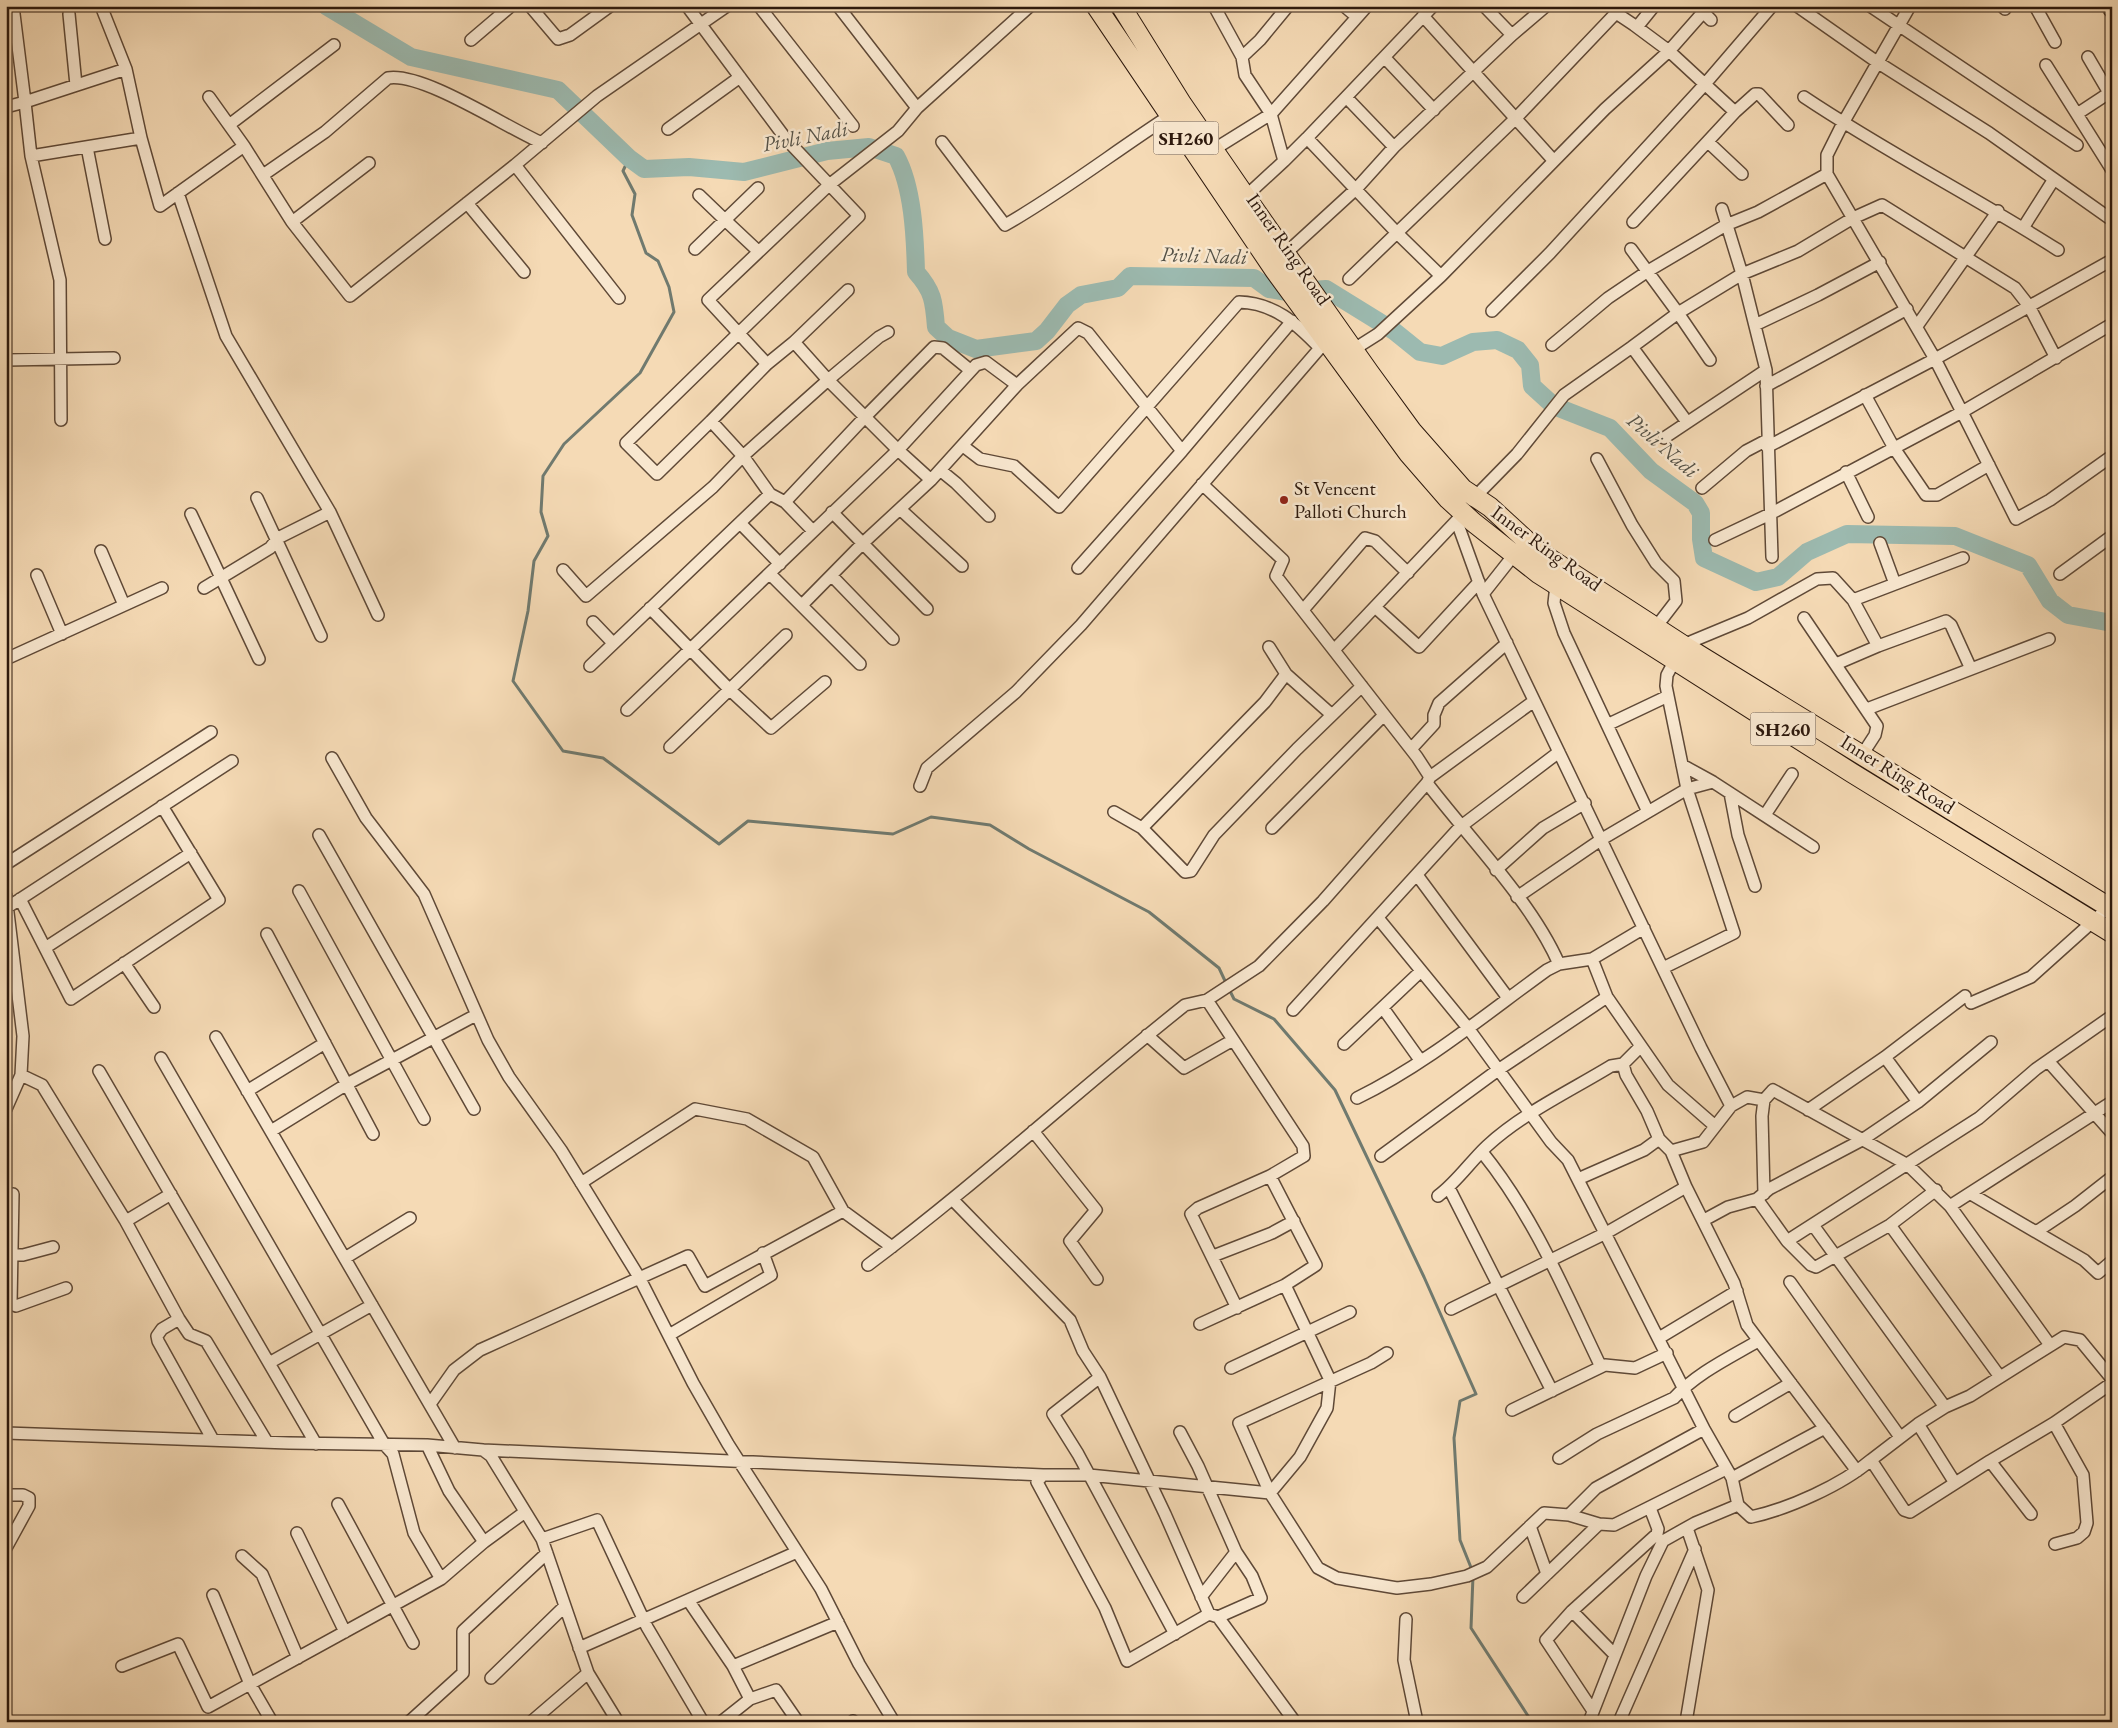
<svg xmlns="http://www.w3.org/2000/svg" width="2118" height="1728" viewBox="0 0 2118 1728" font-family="'EB Garamond',serif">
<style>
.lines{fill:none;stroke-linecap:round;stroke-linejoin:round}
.stream{stroke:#707a6f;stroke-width:3}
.river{stroke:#9cbab0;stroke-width:18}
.minor-casing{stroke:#5f4937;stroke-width:14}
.trunk-casing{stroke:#2d190d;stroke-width:21}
.minor{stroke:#f8e7cf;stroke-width:11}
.trunk{stroke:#f5dab5;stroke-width:19}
.poi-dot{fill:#8f2418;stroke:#f8e7cf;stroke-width:2}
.labels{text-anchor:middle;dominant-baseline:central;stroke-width:5;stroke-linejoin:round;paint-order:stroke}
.shield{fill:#f8e7cf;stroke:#6a5747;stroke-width:1}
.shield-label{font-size:19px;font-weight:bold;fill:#2d190d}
.street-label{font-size:20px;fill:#2d190d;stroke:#f8e7cf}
.poi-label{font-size:20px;fill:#2d190d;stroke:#f8e7cf;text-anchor:start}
.water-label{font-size:21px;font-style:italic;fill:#545146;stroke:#f8e7cf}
</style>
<rect width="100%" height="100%" fill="#f5dab5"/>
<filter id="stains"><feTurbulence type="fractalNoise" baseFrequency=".004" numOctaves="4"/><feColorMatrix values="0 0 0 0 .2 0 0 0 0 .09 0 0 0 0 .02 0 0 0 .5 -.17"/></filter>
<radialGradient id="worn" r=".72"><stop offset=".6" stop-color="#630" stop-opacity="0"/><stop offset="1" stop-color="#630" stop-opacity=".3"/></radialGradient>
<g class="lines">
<!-- stream -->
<path class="stream" d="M629,158L623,171L635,194L632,215L646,253L658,261L669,287L674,312L640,373L564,444L543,476L541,512L548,536L534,561L528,611L513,681L563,751L603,758L719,844L748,821L893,834L931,817L990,825L1029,849L1149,912L1219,968L1226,983
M1229,989L1234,999L1274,1019L1335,1090L1424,1277L1476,1394L1460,1401L1454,1438L1460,1540L1472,1570
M1473,1576L1471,1628L1532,1722"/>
<!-- river -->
<path class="river" d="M326,6L411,57L558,90L629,158L644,169L689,167L744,172L827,151L869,147L896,156C913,187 915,236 916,272C933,291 934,301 936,327L948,338L976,349L1036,341L1047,331L1067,305L1081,295L1118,288L1130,276L1254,278L1269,289L1287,292L1326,289L1394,331L1420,352L1442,356L1473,342L1497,340L1518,350L1530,365L1532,386L1554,406L1610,428L1651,471L1695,503L1701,513V539L1704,558L1756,582L1778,577L1807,552L1847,534L1955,536L2028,565L2050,601L2068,615L2112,623"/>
<defs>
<path id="minor" d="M101,6L126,69L141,138L31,156L25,102L126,69
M530,6L558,39L570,35L610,6
M687,6L786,139L859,216L626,443L657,474L711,421
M759,6L853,126
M838,6L917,108L1030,6
M1214,6L1242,57L1245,75L1271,114L1284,161L1245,197
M1344,6L1357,17
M1484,6L1512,35
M1697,6L1711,20
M1797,6L1877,62L1989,133L2112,220
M1870,6L2077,145
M1910,6L1843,123L1827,155V174L1935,359L2112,260
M2002,6L2005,9
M2035,6L2055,42
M2107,6L2110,11
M69,14L76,85
M1423,16L1554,161
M1634,25L1669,51L1699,17
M471,40L511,6
M1242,57L1260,40L1288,6
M2088,57L2112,98
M1385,58L1434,110
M2046,65L2112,170
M209,97L244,146
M1804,97C1886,152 1975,197 2058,250
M1347,98L1394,147
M6,107L25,102L13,6
M1735,112L1755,94H1759L1788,125
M2077,114L2109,93
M229,125L334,45
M668,129L740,77
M141,138L160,206L244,146L292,222L369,163
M942,142L1005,225C1063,192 1115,151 1171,115
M1708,142L1742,174
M87,147L105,239
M1213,150L1271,114L1367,6
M31,156L60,280L61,420
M1284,161L1307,138
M515,165L619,298
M263,175L325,132L388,78C423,72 507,128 542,143
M178,193L226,336L330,512L378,615
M699,195L725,220L758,188
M467,203L524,272
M1722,209L1742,274L1766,370L1772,557
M292,222L350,296L515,165L597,96L727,6
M2023,228L2054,179
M695,249L725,220L758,251
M1631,249L1678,313L1632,347L1687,422
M1285,254L1357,188L1394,147L1512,35L1546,6
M1441,276L1605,109L1669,51L1735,112L1633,222
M1349,279L1515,119L1616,13L1637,27L1654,6
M1492,311L1550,253L1705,84L1772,6
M2112,324L1962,412L2016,519L2050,500L2112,456
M1755,325L1818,295L1880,262
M1917,326L1998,211
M888,332L879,337L828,380L898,450L976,365L986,362L1017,385L1078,328L1088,333L1182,451
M794,342L848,290
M1552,345L1608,298L1648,271L1726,225L1758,212L1827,174
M1348,353L1378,334L1441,276L1397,233L1307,138L1433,6
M6,360L114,358
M1710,360L1678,313L1742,274L1798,251L1853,218L1882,205L2015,288L2029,306L2056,358
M767,364L794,342L828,380L743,456L770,494
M1766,386L1907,309
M1865,395L1894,448L1926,495H1937L1989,465
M1664,438L1766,370
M963,446L980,459L1014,466L1059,507L1239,302C1274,303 1296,323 1320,348
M1597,459L1632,525L1656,563L1674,581L1676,601L1656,627
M940,470L956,483L989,516
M1846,472L1868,517
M1202,484L1283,560L1276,576L1417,757L1430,777L1427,783C1469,838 1532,902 1559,964
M1702,488L1746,451L1767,440
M257,498L321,636
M1472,500L1517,454L1564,395L1632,347
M785,502L864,418L934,347L943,348L970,370
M901,510L962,566
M832,512L927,609
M191,514L259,659
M1457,522L1483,594L1701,1048L1731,1106
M741,524L780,564
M1715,540L1770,514L1962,412L1935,359L1767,447
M1880,543L1895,584
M101,551L124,605
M1078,568L1182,451L1292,321
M563,570L586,596L713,487L743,456L711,421L767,364L708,300L829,185L898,131L917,108
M770,574L860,664
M2060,574L2112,536
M37,575L62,634
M832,576L893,639
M1556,585L1554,603L1564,633L1648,812
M204,588L270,548L278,538L330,512
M1483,594L1513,556
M1853,600L1963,558
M802,605L863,543L931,480
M1375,607L1419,647L1479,582
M650,608L730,690L771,728L825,682
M1303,610L1365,538L1375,541L1408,573
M1804,618L1877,726L1875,735L1862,755
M593,622L613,643
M1269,647L1286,674
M1334,650L1460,517
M6,659L162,588
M1836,664L1878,646
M590,666L770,494L785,502L812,530
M1867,709L2049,639
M627,710L898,450L931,480L1017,385
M1609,724L1668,696
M670,747L786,635
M1411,749L1434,724V715L1439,703L1507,643
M332,758L366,818L424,894L488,1040L509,1077L561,1150L639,1277L693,1383L728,1444L821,1589L859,1664L894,1722
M1682,765L1713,782L1813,847
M1430,777L1534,701
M920,786L927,768L1016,692L1081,625L1326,341
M1730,793L1738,835L1755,886
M1114,812L1142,828L1265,702L1286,674L1332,715
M1765,815L1792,774
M1142,828L1185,872L1191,871L1214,835L1297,749L1362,686
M1272,828L1384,715
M319,835L474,1109
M6,864L211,732
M1496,870L1543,828L1585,803
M1417,875L1508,998
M299,891L424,1119
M6,896L23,1036L21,1075L6,1109
M1517,897L1602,839L1687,789L1666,686L1667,675L1683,645L1748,618L1817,579L1833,578L1853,600L1878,646L1946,621L1951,625L1971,669
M20,899L71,999L219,900L162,806
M8,907L232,761
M1378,918L1468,1028L1551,1142L1568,1160L1704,1429L1732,1478L1738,1505
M267,934L373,1134
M45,948L191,853
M1592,959L1607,997L1668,1085L1715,1126
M124,963L154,1007
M1663,968L1734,933L1687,789L1713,782
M1207,1000L1303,1146L1304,1156L1270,1176L1198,1208L1191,1214L1237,1308
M1971,1003L2031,977L2109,907
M1383,1008L1420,1060
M1293,1010L1460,827L1559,752
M1147,1035L1184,1068L1233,1040
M216,1037L455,1448
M1991,1042L1918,1102L1862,1140L1769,1189L1757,1199L1787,1241L1979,1118L2036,1069L2112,1016
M1344,1044L1421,971
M1885,1057L1918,1102
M161,1058L384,1444L393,1454L414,1533L441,1579
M2048,1061L2112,1133
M1623,1064L1626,1075L1647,1111L1659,1139
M99,1071L316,1444
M21,1075L42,1085L125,1220L179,1319L189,1334L206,1341L267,1442
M247,1091L325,1043
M1357,1098C1425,1065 1486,1014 1547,970L1559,964L1592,959L1644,928
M1808,1110L1885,1057L1965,996
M271,1131L347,1084L476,1015
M1033,1131L1096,1210L1070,1241L1097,1279
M1671,1151L1703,1142L1731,1106L1747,1097L1764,1100
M1482,1152C1534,1216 1565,1292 1601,1367
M1381,1156L1498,1070L1607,997
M1578,1179L1644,1150L1659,1139L1671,1151L1686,1187
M581,1183L695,1109L747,1119L813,1157L843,1211L892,1247
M1449,1188L1552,1391
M13,1194L11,1304L16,1306L66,1288
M1764,1194L1762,1116L1764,1100L1773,1090L1908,1165L1950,1206L2050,1345
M1971,1194L2084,1260L2098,1273L2112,1261
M1438,1196C1457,1182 1470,1162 1487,1146C1523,1113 1570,1091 1611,1066L1623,1064L1640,1047
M953,1200L1070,1320L1083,1351L1100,1377
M1950,1206L2112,1102
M1704,1220L1728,1207L1757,1199
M126,1221L171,1194
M1813,1225L1945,1407
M1890,1225L2000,1377
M2036,1232L2075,1206L2112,1177
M1787,1241L1811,1265L1816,1267L1890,1225L1936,1190
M6,1255H23L53,1247
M1213,1256L1272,1233L1294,1221
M345,1258L410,1218
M868,1265C978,1183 1078,1090 1185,1005L1207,1000L1259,966L1323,901L1427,783
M1790,1282L1900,1437
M1285,1285L1330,1380L1327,1408L1300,1457L1270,1493L1089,1475H1043L1037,1482L1105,1608L1127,1661L1209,1614L1218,1617L1295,1722
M1451,1309L1606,1233L1686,1187L1734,1283L1747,1325L1857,1471
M179,1319L162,1329L157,1336L158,1341L213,1440
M1200,1324L1285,1285L1316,1265L1270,1176
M669,1335L771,1275L763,1253
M1659,1338L1737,1291
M1387,1353L1371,1363L1239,1423L1270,1493L1318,1568L1337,1578L1397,1588L1431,1584L1467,1576L1487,1567L1544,1513L1569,1515
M269,1363L372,1305
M1231,1368L1350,1312
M430,1404L454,1370L480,1350L688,1256L705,1286L843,1211
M1512,1410L1605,1365L1635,1368L1667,1353
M1735,1416L1791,1383
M2054,1423L2083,1475L2087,1523L2084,1532L2077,1538L2055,1544
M1918,1424L1955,1483
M1704,1429L1596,1488L1569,1515L1599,1524L1614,1525L1726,1469
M1180,1432L1198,1466L1236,1552L1252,1576L1261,1598L1218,1617
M6,1433L289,1443L427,1445L483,1450L491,1456L542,1539L588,1673L618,1722
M427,1445L449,1491L484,1542
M483,1450L1043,1475
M1559,1458L1597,1434L1674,1398C1697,1373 1729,1358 1758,1341
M1871,1460L1918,1424L1945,1407L1970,1396L2064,1337L2080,1340L2112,1379
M1990,1461L2031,1514
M1732,1478L1825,1428
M6,1495H23L29,1498V1506L6,1548
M338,1504L413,1643
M1530,1526L1547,1574
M297,1533L345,1632
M542,1539L597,1520L647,1627L703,1722
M242,1556L262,1574L298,1658
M213,1595L250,1684L272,1722
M1201,1597L1236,1552
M1523,1597L1599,1524
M688,1600L733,1666L750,1699
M1572,1611L1615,1655
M1406,1619L1404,1660L1417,1722
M1175,1634L1078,1454L1053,1414L1100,1377L1165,1514L1209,1614
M579,1648L797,1552
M122,1666L178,1644L208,1707L441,1579L484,1542L525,1512
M733,1666L838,1622
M491,1678L565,1606
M1593,1711L1546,1640L1572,1611L1657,1534L1658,1529L1650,1508
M853,1721L854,1722
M409,1722L463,1673V1631L547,1553
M531,1722L588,1673
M721,1722L750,1699L776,1690L798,1722
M1589,1722L1646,1576L1663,1541L1695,1523L1738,1505L1751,1517C1788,1509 1842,1485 1871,1460L1904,1510L1910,1512L1990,1461L2054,1423L2112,1383
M1619,1722L1695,1549
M1686,1722L1708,1590L1687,1528"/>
<path id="trunk" d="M1096,6L1275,271L1408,453L1448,499L1473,522L1539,574L1852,773L2112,933
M1121,6L1182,104L1250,203L1369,372L1412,431L1463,489L1490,507L1538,551L1683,645L2112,909"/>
</defs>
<!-- minor casing -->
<use href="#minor" class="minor-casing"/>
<!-- trunk casing -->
<use href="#trunk" class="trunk-casing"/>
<!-- minor -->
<use href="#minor" class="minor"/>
<!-- trunk -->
<use href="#trunk" class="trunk"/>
</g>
<!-- markers -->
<circle class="poi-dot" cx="1284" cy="500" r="5"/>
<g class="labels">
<!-- shield labels -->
<g class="shield">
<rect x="1153.5" y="121.5" width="65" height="33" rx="4"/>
<rect x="1750.5" y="712.5" width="65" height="33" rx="4"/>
</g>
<g class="shield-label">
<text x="1186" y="138">SH260</text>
<text x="1783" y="729">SH260</text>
</g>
<!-- street labels -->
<g class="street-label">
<text transform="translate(1289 249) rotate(55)">Inner Ring Road</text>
<text transform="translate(1547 548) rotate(36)">Inner Ring Road</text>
<text transform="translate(1898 774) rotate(32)">Inner Ring Road</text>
</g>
<!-- poi labels -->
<g class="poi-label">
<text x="1294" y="488">St Vencent<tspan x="1294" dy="23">Palloti Church</tspan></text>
</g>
<!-- water labels -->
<g class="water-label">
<text transform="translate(805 136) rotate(-11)">Pivli Nadi</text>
<text transform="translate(1204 255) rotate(2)">Pivli Nadi</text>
<text transform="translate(1663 445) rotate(41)">Pivli Nadi</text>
</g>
</g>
<!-- margin -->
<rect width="2118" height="1728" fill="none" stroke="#f5dab5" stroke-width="25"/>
<rect x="8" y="8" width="2103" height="1713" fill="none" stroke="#2d190d" stroke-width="2.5"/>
<rect x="12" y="12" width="2093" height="1703" fill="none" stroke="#2d190d"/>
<rect width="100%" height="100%" filter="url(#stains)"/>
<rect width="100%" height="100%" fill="url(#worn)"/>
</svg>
